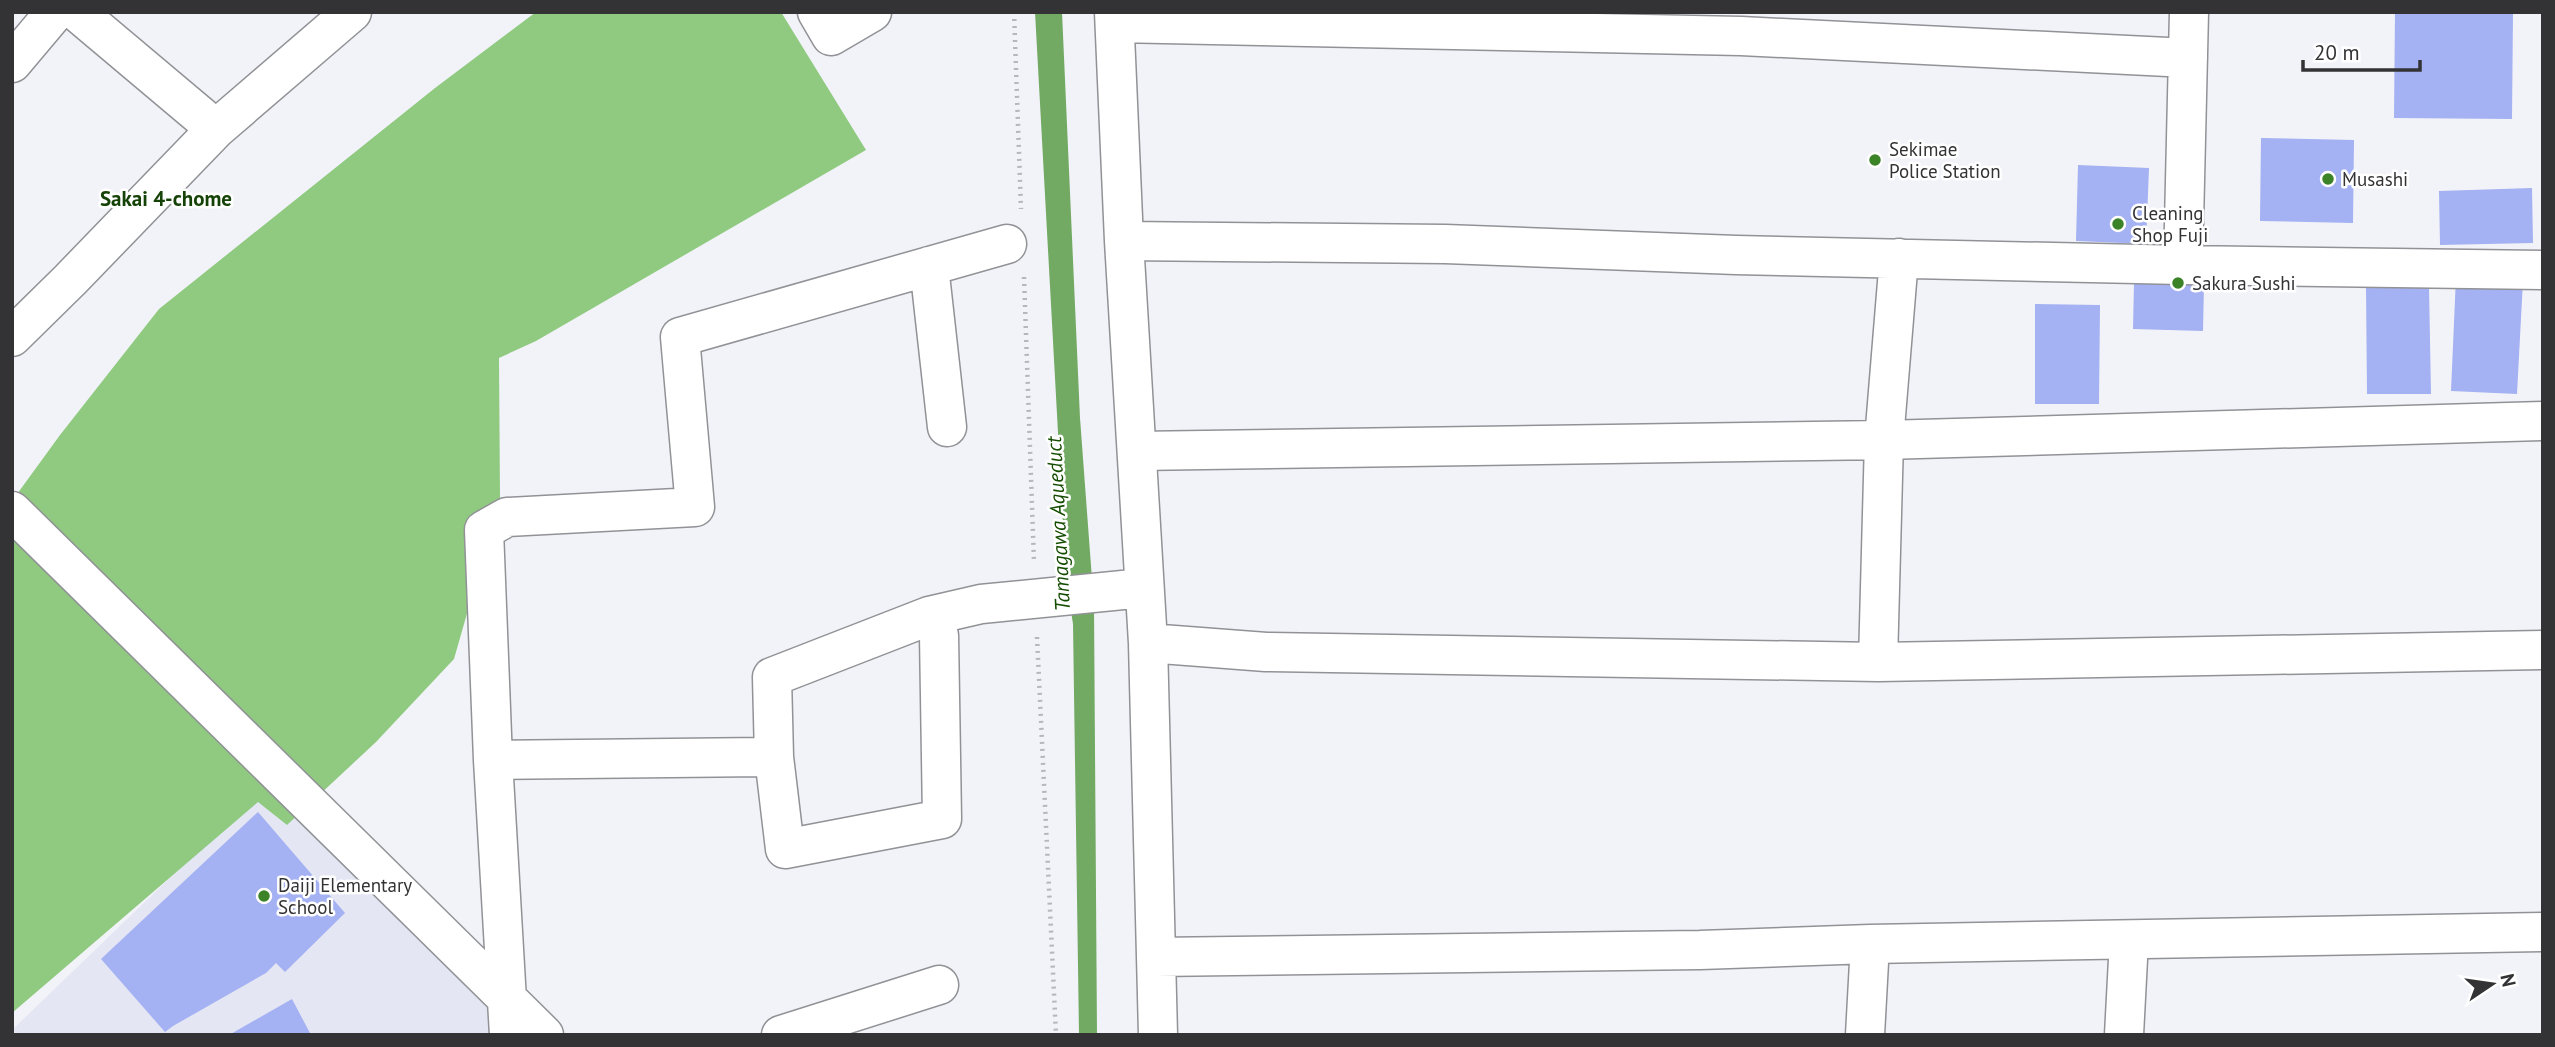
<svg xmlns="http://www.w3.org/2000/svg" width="2555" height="1047" viewBox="0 0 2555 1047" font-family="'PT Sans',sans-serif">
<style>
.built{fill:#e4e7f3}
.forest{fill:#90ca81}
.water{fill:#72aa63}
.building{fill:#a4b1f2}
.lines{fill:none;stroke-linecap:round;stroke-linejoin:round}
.minor-casing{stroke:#919296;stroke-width:41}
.path{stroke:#b6b7bb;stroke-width:4.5;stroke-dasharray:2 5;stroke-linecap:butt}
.minor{stroke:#fff;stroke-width:38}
.poi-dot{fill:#3c8227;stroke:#fff;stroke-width:2.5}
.labels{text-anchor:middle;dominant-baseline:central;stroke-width:5;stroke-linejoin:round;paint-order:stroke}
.poi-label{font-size:19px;fill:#333335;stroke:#fff;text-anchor:start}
.neighbourhood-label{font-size:21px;font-weight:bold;fill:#154206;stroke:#fff}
.water-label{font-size:21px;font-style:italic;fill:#144c00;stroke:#fff}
</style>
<rect width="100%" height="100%" fill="#f2f3f8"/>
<!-- built -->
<path class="built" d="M264,787L491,1005L492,1035H12V1030Z"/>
<!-- forest -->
<path class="forest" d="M536,12H781L866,150L536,341L499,358L500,498L454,659L376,742L287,825L258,802L12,1013V501L60,435L159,309L435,88Z"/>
<!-- water -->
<path class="water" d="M1035,12H1062L1080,418L1094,606L1097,1035H1079L1073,624L1066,579Z"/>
<!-- building -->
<path class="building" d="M2395,12H2513L2512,119L2394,118Z
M2261,138L2354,140L2353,223L2260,221Z
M2078,165L2149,168L2146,244L2076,241Z
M2532,188L2533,243L2440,245L2439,191Z
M2456,277L2523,280L2517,394L2451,391Z
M2134,282L2204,284L2203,331L2133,329Z
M2366,287H2429L2431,394H2367Z
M2035,304L2100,305L2099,404H2035Z
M258,812L345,913L285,972L276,963L266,973L173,1026L165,1032L101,959Z
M292,999L311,1035H229Z"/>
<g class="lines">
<defs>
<path id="minor" d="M77,12L216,129
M817,12L831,36L872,12
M1114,12L1124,241L1148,643L1158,1035
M1115,23L1741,36L2188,58
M12,63L55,12
M1124,241L1445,244L1736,255L2183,265L2543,270
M2183,265L2189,12
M929,266L947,427
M12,337L70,280L216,129L352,12
M1137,451L1884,440L2543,421
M12,511L544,1035
M929,616L939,635L942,819L785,849L774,757L772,677L929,616L981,604L1143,588
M1148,643L1266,652L1878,662L2543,650
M1878,662L1884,440L1899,258
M493,760L774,757
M1156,957L1700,950L1870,944L2543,932
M509,1035L493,760L484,530L507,517L695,507L680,337L1007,244
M781,1035L939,985
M1865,1035L1870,944
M2124,1035L2129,940"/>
</defs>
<!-- minor casing -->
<use href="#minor" class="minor-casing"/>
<!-- path -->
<path class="path" d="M1014,12L1021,209
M1024,277L1034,562
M1037,637L1056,1035"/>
<!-- minor -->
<use href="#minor" class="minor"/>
</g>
<!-- markers -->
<g class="poi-dot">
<circle cx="1875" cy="160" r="7"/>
<circle cx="2328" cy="179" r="7"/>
<circle cx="2118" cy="224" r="7"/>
<circle cx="2178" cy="283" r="7"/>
<circle cx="264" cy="896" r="7"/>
</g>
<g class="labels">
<!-- poi labels -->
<g class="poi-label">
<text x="1889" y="149">Sekimae<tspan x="1889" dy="22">Police Station</tspan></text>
<text x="2342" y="179">Musashi</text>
<text x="2132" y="213">Cleaning<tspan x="2132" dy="22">Shop Fuji</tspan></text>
<text x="2192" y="283">Sakura Sushi</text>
<text x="278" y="885">Daiji Elementary<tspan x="278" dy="22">School</tspan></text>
</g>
<!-- neighbourhood labels -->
<g class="neighbourhood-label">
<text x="166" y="198">Sakai 4-chome</text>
</g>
<!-- water labels -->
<g class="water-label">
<text transform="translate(1058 524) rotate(-93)">Tamagawa Aqueduct</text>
</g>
</g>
<!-- border -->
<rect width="2555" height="1047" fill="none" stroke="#333335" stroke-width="28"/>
<!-- north arrow -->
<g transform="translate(2492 984) rotate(77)" stroke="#ffffff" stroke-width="5" paint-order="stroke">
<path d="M0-5L12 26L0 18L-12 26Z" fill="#333335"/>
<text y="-10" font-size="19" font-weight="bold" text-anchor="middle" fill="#333335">N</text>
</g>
<!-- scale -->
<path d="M2303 60v10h117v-10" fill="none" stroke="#333335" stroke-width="3.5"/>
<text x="2314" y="60" font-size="21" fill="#333335" stroke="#ffffff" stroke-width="5" paint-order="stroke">20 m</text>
</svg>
